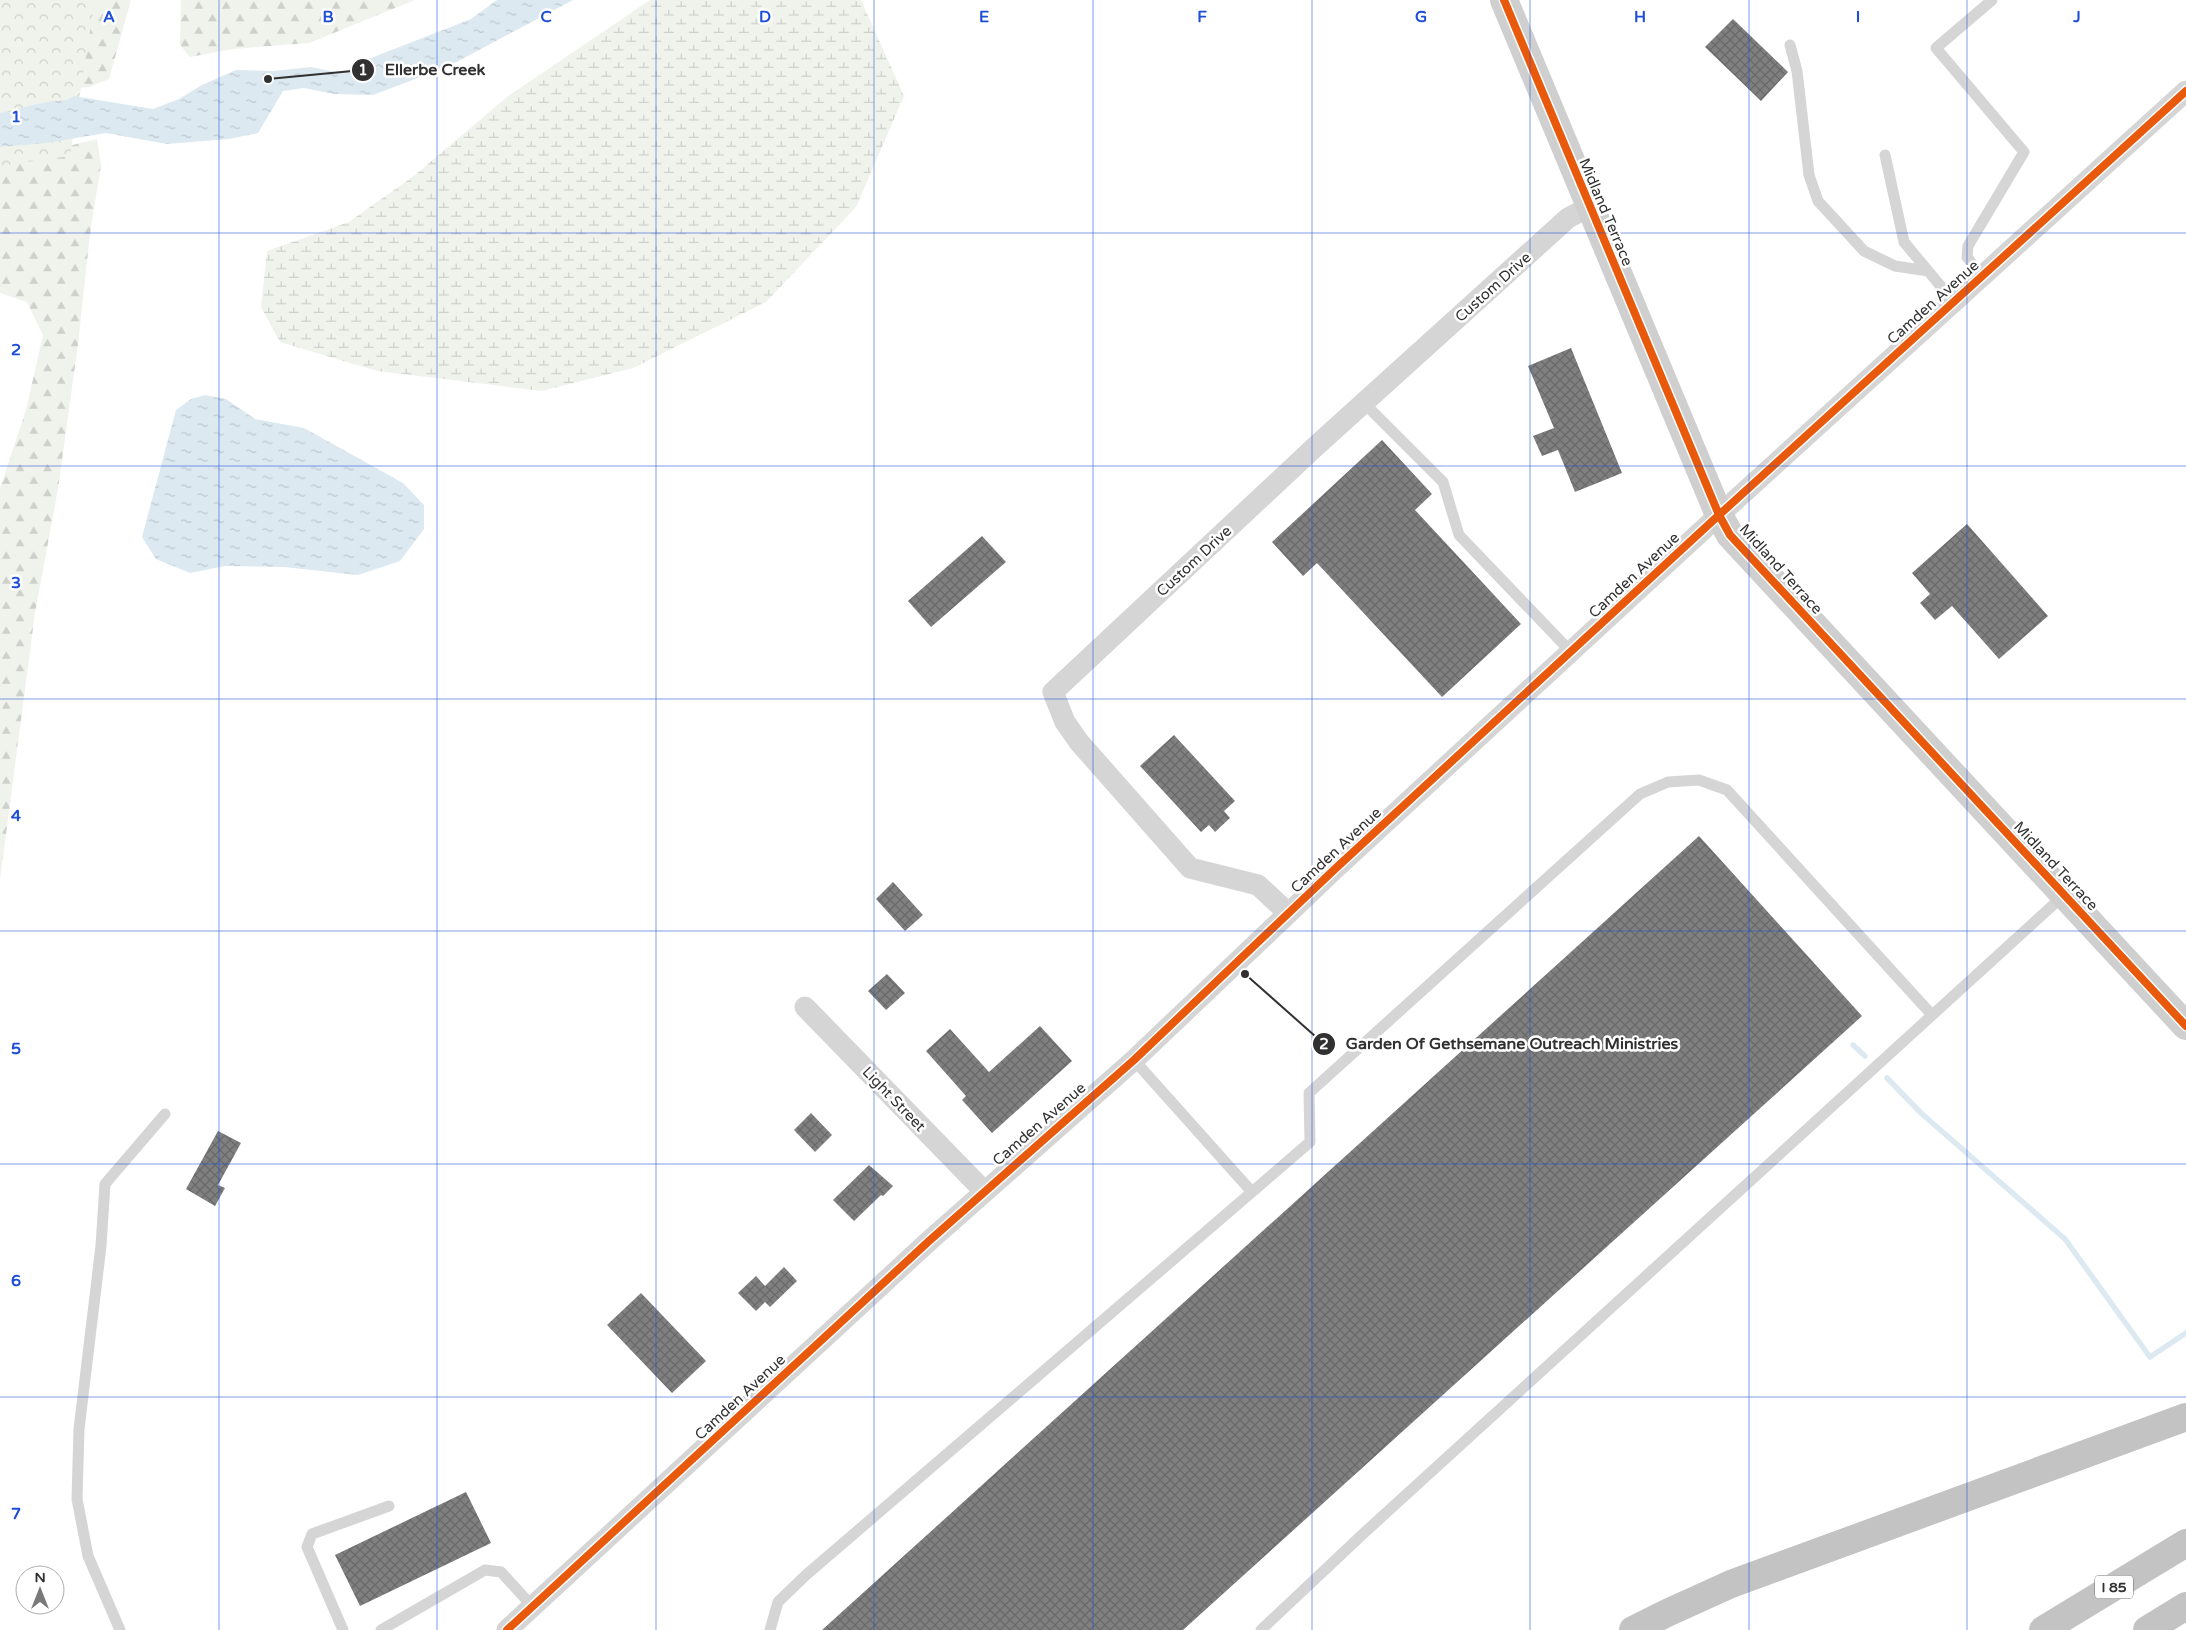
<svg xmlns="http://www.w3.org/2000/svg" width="2186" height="1630" viewBox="0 0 2186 1630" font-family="'Varela Round',sans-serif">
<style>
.forest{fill:url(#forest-firs)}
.wetland{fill:url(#wetland-marsh)}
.park{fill:url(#park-crowns)}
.water{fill:url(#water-ripples)}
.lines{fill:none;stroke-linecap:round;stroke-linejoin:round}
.stream{stroke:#dce9f1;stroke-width:5.5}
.building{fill:url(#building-cross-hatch)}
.lane{stroke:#d5d5d5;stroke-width:11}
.street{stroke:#d5d5d5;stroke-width:21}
.secondary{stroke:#cfcfcf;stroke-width:28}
.highway{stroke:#c3c3c3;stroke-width:28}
.cycleway-casing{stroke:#fff;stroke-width:11}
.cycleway{stroke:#e8590c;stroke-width:8}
.grid{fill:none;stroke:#1d4ed8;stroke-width:1;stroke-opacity:0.55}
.labels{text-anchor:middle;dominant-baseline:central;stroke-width:5;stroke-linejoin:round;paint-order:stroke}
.shield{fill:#fff;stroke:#6f6f6f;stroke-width:1}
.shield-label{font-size:14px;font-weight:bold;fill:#313131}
.street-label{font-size:15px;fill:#313131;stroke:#fff}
.grid-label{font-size:16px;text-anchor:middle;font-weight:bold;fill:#1d4ed8;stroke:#fff;stroke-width:5;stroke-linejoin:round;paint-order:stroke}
.leader{fill:none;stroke:#313131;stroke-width:2}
.callout-dot{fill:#313131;stroke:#fff;stroke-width:2}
.mark-label{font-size:15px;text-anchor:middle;font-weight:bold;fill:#fff}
.callout-label{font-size:16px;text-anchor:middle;font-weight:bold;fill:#313131;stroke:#fff;stroke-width:5;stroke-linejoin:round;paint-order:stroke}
</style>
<defs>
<pattern id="forest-firs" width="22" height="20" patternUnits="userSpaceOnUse" patternTransform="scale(1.25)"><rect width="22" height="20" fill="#f0f3ec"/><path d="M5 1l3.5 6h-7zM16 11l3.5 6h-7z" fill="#ced1cb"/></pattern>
<pattern id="wetland-marsh" width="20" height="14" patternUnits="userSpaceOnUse" patternTransform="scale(1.25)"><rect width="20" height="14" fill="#f0f3ec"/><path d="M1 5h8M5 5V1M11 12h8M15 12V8" fill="none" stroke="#ced1cb"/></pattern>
<pattern id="park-crowns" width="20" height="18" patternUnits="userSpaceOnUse" patternTransform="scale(1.25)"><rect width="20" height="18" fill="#f0f3ec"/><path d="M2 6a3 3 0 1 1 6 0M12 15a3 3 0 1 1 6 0" fill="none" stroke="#ced1cb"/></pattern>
<pattern id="water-ripples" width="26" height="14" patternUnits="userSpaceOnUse" patternTransform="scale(1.25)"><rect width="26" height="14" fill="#dce9f1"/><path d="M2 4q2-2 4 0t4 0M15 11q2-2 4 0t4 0" fill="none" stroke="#bdc8cf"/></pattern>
<pattern id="building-cross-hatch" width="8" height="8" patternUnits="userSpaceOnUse" patternTransform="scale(1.25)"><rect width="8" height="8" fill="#808080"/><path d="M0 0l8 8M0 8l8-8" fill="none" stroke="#696969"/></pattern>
</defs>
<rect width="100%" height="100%" fill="#fff"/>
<!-- forest -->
<path class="forest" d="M0,0H131L109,79L89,87L30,93Z
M181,0H415L309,43L233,49L190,57L180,45Z
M97,139L101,165L90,234L78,344L58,489L35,613L0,880V488L26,410L43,335L27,302L0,293V160L44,152Z"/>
<!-- wetland -->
<path class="wetland" d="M650,0H861L904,96L856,207L766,302L633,368L542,391L377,371L280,342L261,307L267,251L349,222L415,175L507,97Z"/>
<!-- park -->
<path class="park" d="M0,0H95L70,156L0,166Z"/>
<!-- water -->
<path class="water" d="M497,0H573L447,67L373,95L334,94L304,88L283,91L258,133L229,139L167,144L106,133L46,143L0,147V113L46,102L67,100L74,96L153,109L179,99L202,85L236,70L274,71L311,67L335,72L349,70L366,60L471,19Z
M205,395L226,399L255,419L304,428L403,483L424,505V529L400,561L358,575L284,567L225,566L190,573L156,559L142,537L176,410L191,399Z"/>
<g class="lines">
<!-- stream -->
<path class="stream" d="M1853,1045L1865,1056
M1887,1078L1921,1113L2065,1239L2150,1357L2186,1333"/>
</g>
<!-- building -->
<path class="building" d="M1733,19L1788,72L1761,101L1705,47Z
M1571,348L1622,473L1575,492L1558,450L1542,456L1533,436L1554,428L1528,366Z
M1382,440L1432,494L1415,510L1521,624L1442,697L1317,563L1303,576L1272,542Z
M1967,524L2048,616L1999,659L1952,606L1935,620L1920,603L1930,594L1912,573Z
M982,536L1006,562L931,627L908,601Z
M1174,735L1235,801L1224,811L1230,818L1215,832L1209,825L1201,832L1140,766Z
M1699,836L1862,1016L1183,1630H822Z
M893,882L923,915L905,931L876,899Z
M887,974L905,993L886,1010L868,991Z
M1040,1026L1072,1061L992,1133L962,1100L966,1096L926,1051L950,1029L989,1072Z
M811,1113L832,1135L815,1152L794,1130Z
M218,1131L241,1143L218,1185L225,1188L215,1206L186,1189Z
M869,1165L893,1186L883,1196L881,1195L854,1221L833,1200Z
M784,1267L797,1281L770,1307L765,1302L756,1311L738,1293L756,1276L765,1286Z
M641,1293L706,1361L672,1393L607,1325Z
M466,1492L491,1543L360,1606L335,1555Z"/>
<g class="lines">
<!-- lane -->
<path class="lane" d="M1790,45L1797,71L1809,175L1818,201L1864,251L1895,266L1928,271
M1885,155L1904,242L1954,302
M1982,277L1967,257L1968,246L2024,152L1936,48L1992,0
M1364,403L1443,482L1459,535L1571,652
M1252,1192L1310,1142L1309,1093L1640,794L1668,782L1699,780L1727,790L1932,1015
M120,1630L88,1556L77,1499L79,1429L101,1246L105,1184L165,1114
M343,1630L307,1547L312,1534L389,1506
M381,1630L485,1570L501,1572L533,1607
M770,1630L778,1602L806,1575L1252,1192L1134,1060
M1261,1630L1364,1533L2064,895"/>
<!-- street -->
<path class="street" d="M1288,913L1258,885L1190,868L1079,742L1065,722L1053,692L1316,446L1568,218L1589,207
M805,1007L984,1191
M507,1630L929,1241L1134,1060L1336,868L1719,515L2186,91"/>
<!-- secondary -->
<path class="secondary" d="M1504,0L1719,515L1730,535L2186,1026"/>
<!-- highway -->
<path class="highway" d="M1633,1630L1667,1613L1731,1584L2186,1417
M2043,1630L2186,1543
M2147,1630L2186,1606"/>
<defs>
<path id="cycleway" d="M1504,0L1719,515L1730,535L2186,1026
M507,1630L929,1241L1134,1060L1336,868L1719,515L2186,91"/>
</defs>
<!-- cycleway casing -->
<use href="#cycleway" class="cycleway-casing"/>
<!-- cycleway -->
<use href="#cycleway" class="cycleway"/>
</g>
<!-- grid -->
<path class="grid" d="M219,0V1630M437,0V1630M656,0V1630M874,0V1630M1093,0V1630M1312,0V1630M1530,0V1630M1749,0V1630M1967,0V1630M0,233H2186M0,466H2186M0,699H2186M0,931H2186M0,1164H2186M0,1397H2186"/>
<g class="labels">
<!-- shield labels -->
<rect class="shield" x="2095" y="1575.5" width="38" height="23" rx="4"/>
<g class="shield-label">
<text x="2114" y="1587">I 85</text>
</g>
<!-- street labels -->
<g class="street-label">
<text transform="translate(1606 212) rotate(67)">Midland Terrace</text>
<text transform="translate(1493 287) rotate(-42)">Custom Drive</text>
<text transform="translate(1933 302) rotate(-42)">Camden Avenue</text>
<text transform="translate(1194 561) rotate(-43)">Custom Drive</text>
<text transform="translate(1781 569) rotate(48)">Midland Terrace</text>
<text transform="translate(1634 575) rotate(-43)">Camden Avenue</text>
<text transform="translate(1336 850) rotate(-43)">Camden Avenue</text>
<text transform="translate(2056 866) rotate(47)">Midland Terrace</text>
<text transform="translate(894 1099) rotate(46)">Light Street</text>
<text transform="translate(1039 1124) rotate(-41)">Camden Avenue</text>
<text transform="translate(740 1397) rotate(-43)">Camden Avenue</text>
</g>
</g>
<g class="grid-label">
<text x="109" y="22">A</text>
<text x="328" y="22">B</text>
<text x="546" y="22">C</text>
<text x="765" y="22">D</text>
<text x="984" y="22">E</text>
<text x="1202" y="22">F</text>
<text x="1421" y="22">G</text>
<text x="1640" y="22">H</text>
<text x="1858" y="22">I</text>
<text x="2077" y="22">J</text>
<text x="16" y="122">1</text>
<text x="16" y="355">2</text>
<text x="16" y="588">3</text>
<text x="16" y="821">4</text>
<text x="16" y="1054">5</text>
<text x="16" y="1286">6</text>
<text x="16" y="1519">7</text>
</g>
<!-- callouts -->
<path class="leader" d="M268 79L363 70M1245 974L1324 1044"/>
<g class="callout-dot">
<circle cx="268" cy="79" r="5"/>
<circle cx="1245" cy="974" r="5"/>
<circle cx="363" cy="70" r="12"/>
<circle cx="1324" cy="1044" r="12"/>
</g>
<g class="mark-label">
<text x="363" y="75">1</text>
<text x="1324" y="1049">2</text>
</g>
<g class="callout-label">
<text x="435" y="75">Ellerbe Creek</text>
<text x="1512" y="1049">Garden Of Gethsemane Outreach Ministries</text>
</g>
<!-- north arrow -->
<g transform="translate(40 1590)"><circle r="24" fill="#ffffff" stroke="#adadad"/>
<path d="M0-4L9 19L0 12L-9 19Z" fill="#797979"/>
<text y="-8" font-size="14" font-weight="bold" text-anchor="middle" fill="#313131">N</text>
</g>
</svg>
